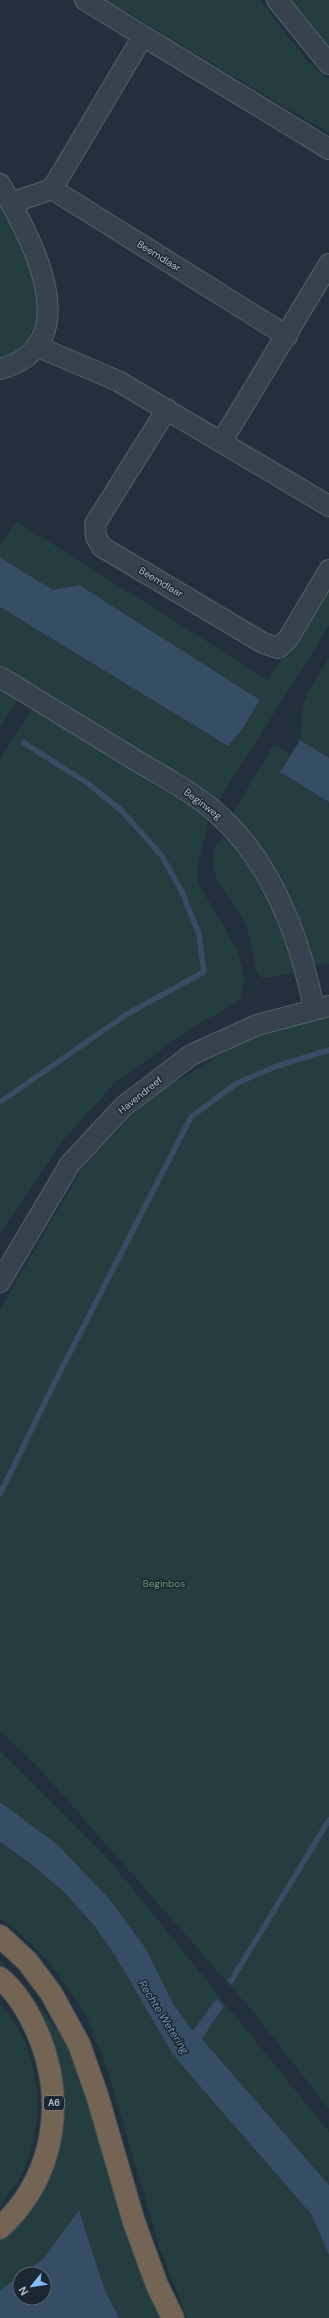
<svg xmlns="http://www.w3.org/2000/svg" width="329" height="2318" viewBox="0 0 329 2318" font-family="'DM Sans',sans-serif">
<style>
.green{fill:#243d3e}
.water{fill:#354d65}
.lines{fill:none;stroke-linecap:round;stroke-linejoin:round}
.stream{stroke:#354d65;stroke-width:5.5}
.minor-casing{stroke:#54606b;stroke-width:22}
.highway-casing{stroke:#414d58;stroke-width:24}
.minor{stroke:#36424d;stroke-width:20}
.highway{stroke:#736453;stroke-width:22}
.labels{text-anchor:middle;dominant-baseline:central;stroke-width:3;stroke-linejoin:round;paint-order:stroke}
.shield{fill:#1b2732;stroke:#85909b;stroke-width:1}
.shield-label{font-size:9px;font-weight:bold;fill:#b2bdc8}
.street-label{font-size:10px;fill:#b2bdc8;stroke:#1b2732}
.park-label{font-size:10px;fill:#689a6f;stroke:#1b2732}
.water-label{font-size:11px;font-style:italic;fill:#7190ad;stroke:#1b2732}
</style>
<rect width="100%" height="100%" fill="#22303d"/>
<!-- green -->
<path class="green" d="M106,0H260L307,61L329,79V133Z
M285,0H329V52Z
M0,202L27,255L41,306L32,337L8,358L0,359Z
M16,521L268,680L329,584V626L219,800L213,802L0,669V607L228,746L241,731L260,701L53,590L0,557V547Z
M329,658V758L300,740L302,708L310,688Z
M0,686L18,698L0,728Z
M33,707L119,759L209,818L198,865V883L236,947L245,978L241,1000L193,1027L116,1082L65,1138L0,1233V760Z
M274,744L290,754L280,772L329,802V964L315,966L230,818Z
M226,838C261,878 280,921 297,972L264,978L259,976L256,971C254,955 251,938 245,923C233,897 207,881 214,850C216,844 219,839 226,838Z
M329,1018V2109L254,2013L39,1768L0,1730V1309L82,1169L133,1114L159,1092L236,1045L285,1026Z
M0,1751L111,1862L329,2132V2185L202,2039L224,2006L216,1999L193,2032L173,2004L146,1949L57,1844L0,1802Z
M0,1842L31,1864L64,1892L96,1928L116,1957L173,2055L311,2214L329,2255V2318H187L160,2249L107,2068L85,2012L48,1961L15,1929L0,1919Z
M0,1960L31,1995L64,2039L86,2086L163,2318H119L105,2290L79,2210L44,2258L0,2290V2239L5,2235L61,2089L0,1969Z
M0,2004C42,2049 49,2125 19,2179C14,2188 6,2197 0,2207Z"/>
<!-- water -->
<path class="water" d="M0,557L53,590L79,585L260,700L241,731L228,746L0,607Z
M300,740L329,758V802L280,772Z
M0,1802L57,1844L110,1900L146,1949L173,2004L193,2031L216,1999L224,2006L202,2039L329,2185V2255L311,2214L173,2055L116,1957L96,1928L64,1892L31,1864L0,1842Z
M79,2210L105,2290L119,2318H0V2290L20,2276V2298H44V2274H22L44,2258Z"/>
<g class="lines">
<!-- stream -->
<path class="stream" d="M0,1102L127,1014L204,972L199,934L182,892L162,856L122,811L86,782L24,743
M0,1494L55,1382L191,1117L237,1083L277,1066L329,1050
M231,1981L329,1820"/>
<defs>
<path id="minor" d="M277,0L329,64
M143,36L329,149
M0,184C29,233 91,345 0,369
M52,189L287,336
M11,203L52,189L143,36L85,0
M36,346L118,381L329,506
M167,409L95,524L96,537L102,547L263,643L278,648L288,639L329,570
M222,441L329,264
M0,677C47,706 95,735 142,764C169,780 199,796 222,818C274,867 300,940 314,1008
M0,1282L70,1164L124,1106L191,1055L257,1025L329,1006"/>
<path id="highway" d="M0,1936L27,1961L51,1993L79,2044L97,2095L134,2222L157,2285L173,2318
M0,1978C15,1990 27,2010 35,2027C67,2096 57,2175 0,2228"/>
</defs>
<!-- minor casing -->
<use href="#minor" class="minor-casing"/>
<!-- highway casing -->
<use href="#highway" class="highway-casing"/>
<!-- minor -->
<use href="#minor" class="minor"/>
<!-- highway -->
<use href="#highway" class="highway"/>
</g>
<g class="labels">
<!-- shield labels -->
<rect class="shield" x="44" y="2096" width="20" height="14" rx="3"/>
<g class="shield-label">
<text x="54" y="2103">A6</text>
</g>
<!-- street labels -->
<g class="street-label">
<text transform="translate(159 256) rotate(32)">Beemdlaar</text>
<text transform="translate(161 582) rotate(31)">Beemdlaar</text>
<text transform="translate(203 804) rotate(37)">Beginweg</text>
<text transform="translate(140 1095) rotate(-39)">Havendreef</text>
</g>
<!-- park labels -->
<g class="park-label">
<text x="164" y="1583">Beginbos</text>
</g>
<!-- water labels -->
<g class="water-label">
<text transform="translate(164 2017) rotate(58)">Rechte Wetering</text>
</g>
</g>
<!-- north arrow -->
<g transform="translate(32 2286) rotate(240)"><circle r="19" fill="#1b2732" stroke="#57636e"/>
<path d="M0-3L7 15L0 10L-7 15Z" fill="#84bdfb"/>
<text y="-6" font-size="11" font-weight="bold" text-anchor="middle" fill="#b2bdc8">N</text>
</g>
</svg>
